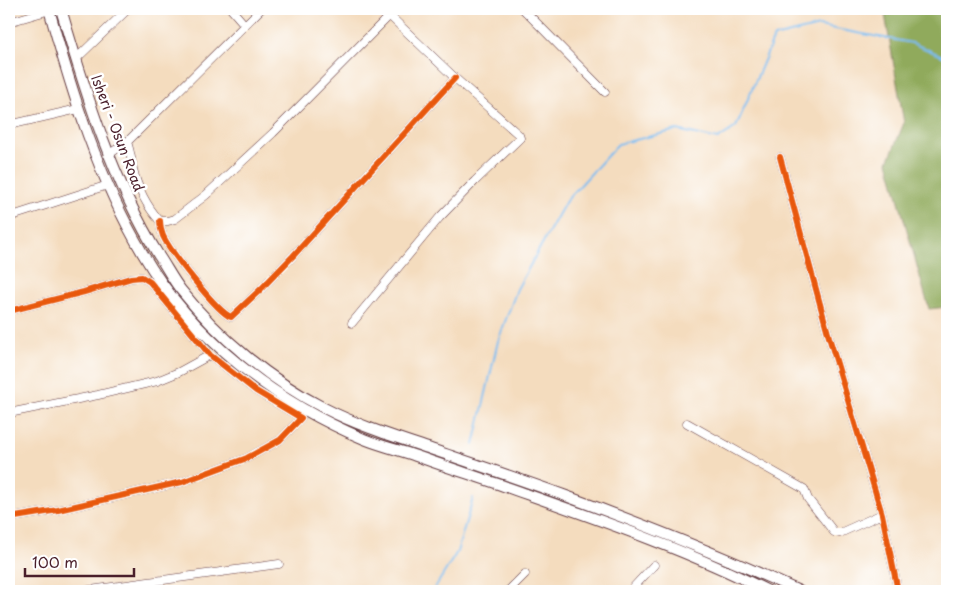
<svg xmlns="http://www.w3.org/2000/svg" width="956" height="600" viewBox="0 0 956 600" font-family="'Playpen Sans',sans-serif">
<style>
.forest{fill:#90aa5c;stroke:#6d6444}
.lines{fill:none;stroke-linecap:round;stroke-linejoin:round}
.stream{stroke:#7cbdf1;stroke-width:2}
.street-casing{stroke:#643b41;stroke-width:9}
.secondary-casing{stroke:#643b41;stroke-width:12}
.street{stroke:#fff;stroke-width:8}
.secondary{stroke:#fff;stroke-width:10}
.cycleway-casing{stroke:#fff;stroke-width:9}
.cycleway{stroke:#e8590c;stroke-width:6}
.labels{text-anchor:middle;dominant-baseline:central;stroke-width:5;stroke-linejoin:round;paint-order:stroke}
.street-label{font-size:14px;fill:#4a1f2b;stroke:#fff}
</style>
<rect width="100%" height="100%" fill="#fff"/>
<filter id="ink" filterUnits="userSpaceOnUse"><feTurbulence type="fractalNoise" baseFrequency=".02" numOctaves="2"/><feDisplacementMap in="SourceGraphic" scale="10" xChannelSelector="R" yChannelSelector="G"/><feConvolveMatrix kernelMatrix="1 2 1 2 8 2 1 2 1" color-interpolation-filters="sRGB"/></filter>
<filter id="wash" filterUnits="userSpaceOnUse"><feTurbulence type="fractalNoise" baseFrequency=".0096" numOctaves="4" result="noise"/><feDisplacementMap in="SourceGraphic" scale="20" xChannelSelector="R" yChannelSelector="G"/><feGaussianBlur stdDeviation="1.12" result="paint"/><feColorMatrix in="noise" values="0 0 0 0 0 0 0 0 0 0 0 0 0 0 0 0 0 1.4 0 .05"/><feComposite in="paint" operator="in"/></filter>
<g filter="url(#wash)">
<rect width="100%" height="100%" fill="#f4dcbe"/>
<!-- forest -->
<path class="forest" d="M884,9H947V307L929,309L888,162L904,123Z"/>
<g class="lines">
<!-- stream -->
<path class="stream" d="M474,445L498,341L517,289L566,201L618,144L677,130L718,139L736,127L774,37L819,26L912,43L947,58
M433,591L457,552L473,498"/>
</g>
</g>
<g filter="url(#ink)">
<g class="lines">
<defs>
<path id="street" d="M231,9L244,24
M523,9L605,92
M9,22L50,10
M76,59L128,9
M9,125L78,109
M127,142C131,153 131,159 133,169C137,187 147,207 160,221H168L175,219L206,195L273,133L396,9
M108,155L127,142L261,9
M780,157L829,337L882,514L898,591
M9,217L108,185
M160,221C160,226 161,231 163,236C170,251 217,312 231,317L261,289L293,256L455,78
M9,311L84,292L131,278L142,277L150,282L210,355L256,391L301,418L280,440L247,458L182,482L58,510L9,518
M352,323L440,217L475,181L520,138L519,135L455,78L389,15
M9,413L98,395L157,381L179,372L210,355
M687,423L804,489L808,499L834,532L840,533L882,514
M83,591L279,564
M508,591L525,574
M630,591L654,565"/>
<path id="secondary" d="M49,9C72,93 98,178 143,254C192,338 275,402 364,439C381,446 399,450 416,456C444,466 472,475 501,485C591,517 683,548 768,591
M61,9C86,94 112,180 159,256C167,268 173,280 181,290C219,338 270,380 324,408C357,425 392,436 428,448C474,464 520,479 566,496C645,525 723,556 799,591"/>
</defs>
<!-- street casing -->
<use href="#street" class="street-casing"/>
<!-- secondary casing -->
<use href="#secondary" class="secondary-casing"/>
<!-- street -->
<use href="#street" class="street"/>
<!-- secondary -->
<use href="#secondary" class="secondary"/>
<defs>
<path id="cycleway" d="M780,157L829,337L882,514L898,591
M160,221C160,226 161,231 163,236C170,251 217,312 231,317L261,289L293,256L455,78
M9,311L84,292L131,278L142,277L150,282L210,355L256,391L301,418L280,440L247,458L182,482L58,510L9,518"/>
</defs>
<!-- cycleway casing -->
<use href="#cycleway" class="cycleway-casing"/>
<!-- cycleway -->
<use href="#cycleway" class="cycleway"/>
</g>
</g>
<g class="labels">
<!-- street labels -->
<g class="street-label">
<text transform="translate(118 133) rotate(69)">Isheri - Osun Road</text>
</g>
</g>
<!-- margin -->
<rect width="956" height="600" fill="none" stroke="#fff" stroke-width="30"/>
<!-- scale -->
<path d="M25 568v8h109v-8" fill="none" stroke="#4a1f2b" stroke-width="2.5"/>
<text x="32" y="568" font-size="15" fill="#4a1f2b" stroke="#ffffff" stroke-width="4" paint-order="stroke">100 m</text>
</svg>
